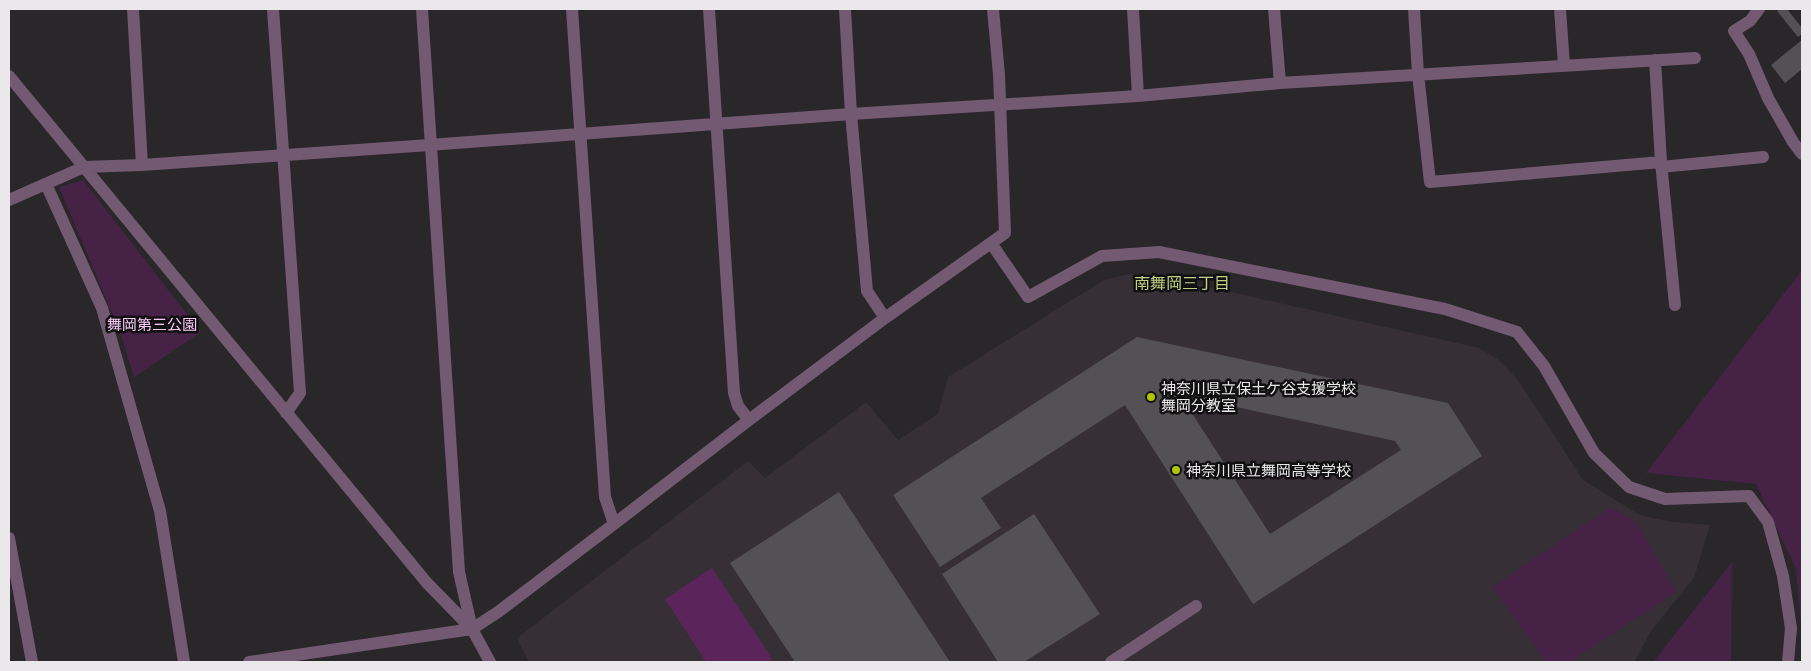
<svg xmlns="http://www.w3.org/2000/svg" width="1811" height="671" viewBox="0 0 1811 671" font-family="'Noto Sans','Noto Sans JP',sans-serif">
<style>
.built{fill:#362f36}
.green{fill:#472247}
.water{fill:#5b255b}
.building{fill:#545154;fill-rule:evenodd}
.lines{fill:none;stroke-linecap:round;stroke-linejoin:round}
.minor{stroke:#735a72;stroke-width:12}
.poi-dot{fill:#afc504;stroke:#111011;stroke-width:2}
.labels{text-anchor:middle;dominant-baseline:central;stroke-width:5;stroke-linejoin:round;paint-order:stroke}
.park-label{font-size:15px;fill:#fac9f9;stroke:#111011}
.poi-label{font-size:15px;fill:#eae8ea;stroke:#111011;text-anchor:start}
.neighbourhood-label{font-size:16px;fill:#c1cf84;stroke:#111011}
</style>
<rect width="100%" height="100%" fill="#292729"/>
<!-- built -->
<path class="built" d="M1129,274H1151L1479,348L1499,360L1518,380L1583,480L1640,515L1673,522L1710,525L1694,578L1651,631L1634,662H529L517,638L748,461L765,478L866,402L898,440L938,414L948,377L1104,280Z"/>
<!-- green -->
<path class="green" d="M83,180L201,332L134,377L120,332L59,187Z
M1802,270V637L1796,569L1756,484L1646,473Z
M1611,507L1637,523L1676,592L1570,662H1546L1492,587Z
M1732,562L1731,662H1653Z"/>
<!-- water -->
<path class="water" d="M712,568L772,659L767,662H706L665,599Z"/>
<!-- building -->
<path class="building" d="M1781,9H1787L1802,28V34L1798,37L1777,11Z
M1802,40V69L1785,83L1771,65Z
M1137,337L1448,403L1482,456L1253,604L1125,405L981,498L1001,528L940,567L893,495ZM1185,396L1395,441L1401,450L1270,534L1184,401Z
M839,492L950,662H795L730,563Z
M1034,514L1100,614L1024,662H998L942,574Z"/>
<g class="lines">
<!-- minor -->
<path class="minor" d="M133,9L142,165
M273,9L300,393L286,413
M422,9L459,572L472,629
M572,9L605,497L614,524
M709,9L734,393L738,406L749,420
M845,9L851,114L867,291L885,318
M1133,9L1138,96
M1274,9L1280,83
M1414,9L1418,74L1430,182L1661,162L1655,60
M1560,9L1564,66
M1759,9L1750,21L1734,31L1749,54L1768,98L1793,142L1802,154
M9,76L427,583L472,629L490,662
M1661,162L1675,305
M1661,167L1763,157
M46,184L102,308L160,511L184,662
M9,200L84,167L142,165L415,146L851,114L1138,96L1280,83L1695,58
M991,243L1028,297L1102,256L1159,252L1445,309L1517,332L1544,366L1594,453L1629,487L1665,499L1749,496L1768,522L1783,576L1791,628L1788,662
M9,538L32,662
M249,662L472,629L498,612L614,524L749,420L885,318L1005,233L999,75L993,9
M1111,662L1196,606"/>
</g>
<!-- markers -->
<g class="poi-dot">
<circle cx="1151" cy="397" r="5"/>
<circle cx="1176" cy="470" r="5"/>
</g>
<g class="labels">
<!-- park labels -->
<g class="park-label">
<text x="152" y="324">舞岡第三公園</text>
</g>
<!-- poi labels -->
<g class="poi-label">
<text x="1161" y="388">神奈川県立保土ケ谷支援学校<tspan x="1161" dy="17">舞岡分教室</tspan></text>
<text x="1186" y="470">神奈川県立舞岡高等学校</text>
</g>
<!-- neighbourhood labels -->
<g class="neighbourhood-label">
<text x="1182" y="283">南舞岡三丁目</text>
</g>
</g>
<!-- border -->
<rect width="1811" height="671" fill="none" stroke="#eae8ea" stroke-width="20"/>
</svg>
